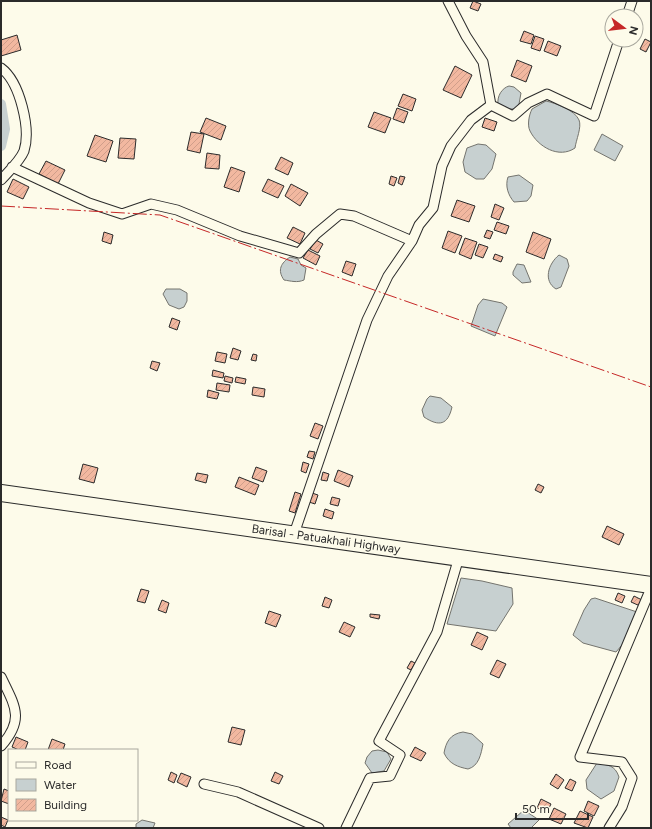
<svg xmlns="http://www.w3.org/2000/svg" width="652" height="829" viewBox="0 0 652 829" font-family="Figtree,sans-serif">
<style>
.water{fill:#c7d0d0;stroke:#74746e}
.lines{fill:none;stroke-linecap:round;stroke-linejoin:round}
.canal{stroke:#c7d0d0;stroke-width:10}
.building{fill:url(#building-hatch);stroke:#2b2b2b}
.street-casing{stroke:#2b2b2b;stroke-width:11}
.highway-casing{stroke:#2b2b2b;stroke-width:18}
.street{stroke:#fdfbea;stroke-width:9}
.highway{stroke:#fdfbea;stroke-width:16}
.power{stroke:#c62828;stroke-width:1;stroke-dasharray:14 3 2 3;stroke-linecap:butt}
.labels{text-anchor:middle;dominant-baseline:central;stroke-width:3;stroke-linejoin:round;paint-order:stroke}
.street-label{font-size:12px;fill:#2b2b2b;stroke:#fdfbea}
</style>
<defs>
<pattern id="building-hatch" width="6" height="6" patternUnits="userSpaceOnUse"><rect width="6" height="6" fill="#f2b8a0"/><path d="M-1 1l2-2M0 6l6-6M5 7l2-2" fill="none" stroke="#d09e8a"/></pattern>
</defs>
<rect width="100%" height="100%" fill="#fdfbea"/>
<!-- water -->
<path class="water" d="M509,86L514,87L521,93L519,104L514,109H508L498,104C497,96 502,88 509,86Z
M546,101C555,103 575,110 579,120C582,127 576,140 575,148C559,159 538,147 530,131C527,125 529,115 532,109Z
M602,134L623,146L615,161L594,150Z
M478,144L486,145L496,154L492,169L484,179H476L465,172L463,162L467,148Z
M519,175L533,185L531,196L527,201L514,202C508,195 505,186 508,177Z
M559,255L567,259L569,266L561,287L556,289C543,281 548,264 559,255Z
M290,257L298,259L301,265L306,268L304,280C297,283 291,281 284,280C277,270 281,263 290,257Z
M517,264L524,265L531,282L522,283L513,275V272Z
M166,289H180L187,293V301L184,307L179,309L169,305L163,294Z
M483,299L502,303L507,307L495,336L471,326L478,305Z
M430,396L441,398L452,407C448,425 439,427 424,417L422,410L427,399Z
M461,578L482,581L512,588L513,604L496,631L447,624Z
M595,598L637,612L628,638L616,652L583,643L573,635L584,610L591,599Z
M463,732L472,734L483,744C481,754 479,766 468,769C458,767 449,764 444,753C446,742 450,734 463,732Z
M378,750L387,752L391,759L384,771L372,773L365,763L367,757L372,751Z
M597,763C608,765 615,765 619,777L614,791L601,799L587,789L586,780Z
M524,810L539,820L531,828H511L508,824Z
M142,820L155,823L153,828H136V824Z"/>
<g class="lines">
<!-- canal -->
<path class="canal" d="M1,104L5,129L1,146"/>
</g>
<!-- building -->
<path class="building" d="M473,1L481,4L478,11L470,8Z
M524,31L534,35L531,44L520,41Z
M17,35L21,50L1,56V40Z
M535,36L544,39L540,51L531,48Z
M645,39L651,42L646,52L640,49Z
M548,41L561,46L557,56L544,51Z
M517,60L532,66L526,82L511,76Z
M455,66L472,75L461,98L443,90Z
M403,94L416,99L412,111L398,106Z
M397,108L408,112L404,123L393,119Z
M374,112L391,118L385,133L368,127Z
M206,118L226,126L221,140L200,132Z
M485,118L497,122L494,131L482,127Z
M191,132L204,134L200,153L187,150Z
M95,135L113,141L106,162L87,156Z
M120,138L136,139L134,159L118,158Z
M207,153L220,155L219,169L205,168Z
M281,157L293,163L288,175L275,169Z
M46,161L65,170L58,184L39,174Z
M231,167L245,172L239,192L224,187Z
M391,176L397,178L394,186L389,184Z
M400,176L405,177L402,185L398,183Z
M13,179L29,187L23,199L7,192Z
M268,179L284,186L278,198L262,191Z
M291,184L308,193L300,206L285,196Z
M457,200L475,206L469,222L451,216Z
M495,204L504,208L499,220L491,217Z
M497,222L509,226L506,234L494,230Z
M293,227L305,233L300,244L287,238Z
M487,230L493,232L490,239L484,237Z
M448,231L462,236L455,253L442,248Z
M104,232L113,235L111,244L102,241Z
M533,232L551,239L544,259L526,252Z
M465,238L477,242L471,259L459,254Z
M316,240L323,244L318,253L310,249Z
M479,244L488,247L483,258L475,255Z
M308,250L320,256L316,265L303,258Z
M495,254L503,257L501,262L493,259Z
M346,261L356,264L352,276L342,272Z
M172,318L180,321L177,330L169,327Z
M233,348L241,351L238,360L230,358Z
M217,352L227,354L225,363L215,361Z
M253,354L257,355L256,361L251,360Z
M152,361L160,363L157,371L150,368Z
M213,370L224,373L223,378L212,376Z
M225,376L233,378L232,383L224,381Z
M236,377L246,379L245,384L235,382Z
M217,383L230,385L229,392L216,390Z
M253,387L265,389L264,397L252,395Z
M208,390L219,393L217,399L207,397Z
M315,423L323,426L318,439L310,436Z
M309,451L315,452L313,459L307,457Z
M303,462L309,464L306,473L301,471Z
M83,464L98,468L94,483L79,479Z
M256,467L267,471L263,482L252,478Z
M338,470L353,476L349,487L334,481Z
M323,472L329,474L327,481L321,480Z
M197,473L208,475L206,483L195,480Z
M239,477L259,485L255,495L235,487Z
M538,484L544,487L541,493L535,490Z
M295,492L301,494L295,513L289,511Z
M312,493L318,495L315,504L309,502Z
M332,497L340,499L338,506L330,504Z
M325,509L334,512L332,519L323,516Z
M607,526L624,534L619,545L602,537Z
M141,589L149,591L145,603L137,601Z
M618,593L625,596L622,603L615,600Z
M634,596L642,600L640,606L631,602Z
M325,597L332,600L329,608L322,606Z
M162,600L169,603L166,613L158,610Z
M269,611L281,615L276,627L265,623Z
M370,614L380,615L379,619L370,617Z
M344,622L355,627L350,637L339,632Z
M477,632L488,637L482,650L471,645Z
M497,660L506,664L499,678L490,674Z
M411,661L415,663L411,670L407,668Z
M232,727L245,730L241,745L228,742Z
M16,737L28,742L25,750H19L12,747Z
M52,739L65,744L63,750H48Z
M415,747L426,753L421,761L410,756Z
M171,772L177,775L174,783L168,780Z
M275,772L283,776L279,784L271,781Z
M181,773L191,777L187,787L177,782Z
M556,774L564,780L558,789L550,784Z
M570,779L576,782L572,791L565,788Z
M4,789L9,791V804L1,801Z
M541,799L551,804L547,812L537,808Z
M588,801L599,806L594,816L584,811Z
M554,808L566,814L561,824L549,819Z
M580,811L593,817L588,828L574,823Z
M1,817L8,820L5,827L1,825Z"/>
<g class="lines">
<defs>
<path id="street" d="M448,1L466,36L483,62L491,105
M627,16L632,1
M1,68C20,82 31,129 24,151C20,161 8,172 1,180
M12,167L89,203L122,214L151,204L177,210L240,236L299,253L316,234L340,214L354,216L412,241
M294,534L367,320L388,276L412,241L419,225L433,208L442,166L451,146L471,120L491,105L513,116L528,103L547,94L594,116L619,40
M1,677C15,706 25,719 1,746
M204,784L238,792L319,828
M346,828L370,778L390,776L400,755L379,741L437,632L459,557
M609,828L622,807L632,778L622,762L580,757L651,588"/>
<path id="highway" d="M1,493L651,585"/>
</defs>
<!-- street casing -->
<use href="#street" class="street-casing"/>
<!-- highway casing -->
<use href="#highway" class="highway-casing"/>
<!-- street -->
<use href="#street" class="street"/>
<!-- highway -->
<use href="#highway" class="highway"/>
<!-- power -->
<path class="power" d="M1,206L160,215L651,387"/>
</g>
<g class="labels">
<!-- street labels -->
<g class="street-label">
<text transform="translate(326 539) rotate(8)">Barisal - Patuakhali Highway</text>
</g>
</g>
<!-- border -->
<rect width="652" height="829" fill="none" stroke="#2b2b2b" stroke-width="4"/>
<!-- legend -->
<rect x="8" y="749" width="130" height="72" fill="#fdfbea" stroke="#a9a89e"/>
<rect x="16" y="762" width="20" height="6" fill="#fdfbea" stroke="#a9a89e"/>
<text x="44" y="769" font-size="12" fill="#2b2b2b">Road</text>
<rect x="16" y="779" width="20" height="12" fill="#c7d0d0" stroke="#a9a89e"/>
<text x="44" y="789" font-size="12" fill="#2b2b2b">Water</text>
<rect x="16" y="799" width="20" height="12" fill="url(#building-hatch)" stroke="#a9a89e"/>
<text x="44" y="809" font-size="12" fill="#2b2b2b">Building</text>
<!-- north arrow -->
<g transform="translate(624 28) rotate(105)"><circle r="19" fill="#fdfbea" stroke="#a9a89e"/>
<path d="M0-3L7 15L0 10L-7 15Z" fill="#c62828"/>
<text y="-6" font-size="11" font-weight="bold" text-anchor="middle" fill="#2b2b2b">N</text>
</g>
<!-- scale -->
<path d="M516 813v6h72v-6" fill="none" stroke="#2b2b2b" stroke-width="2"/>
<text x="522" y="813" font-size="12" fill="#2b2b2b" stroke="#fdfbea" stroke-width="3" paint-order="stroke">50 m</text>
</svg>
